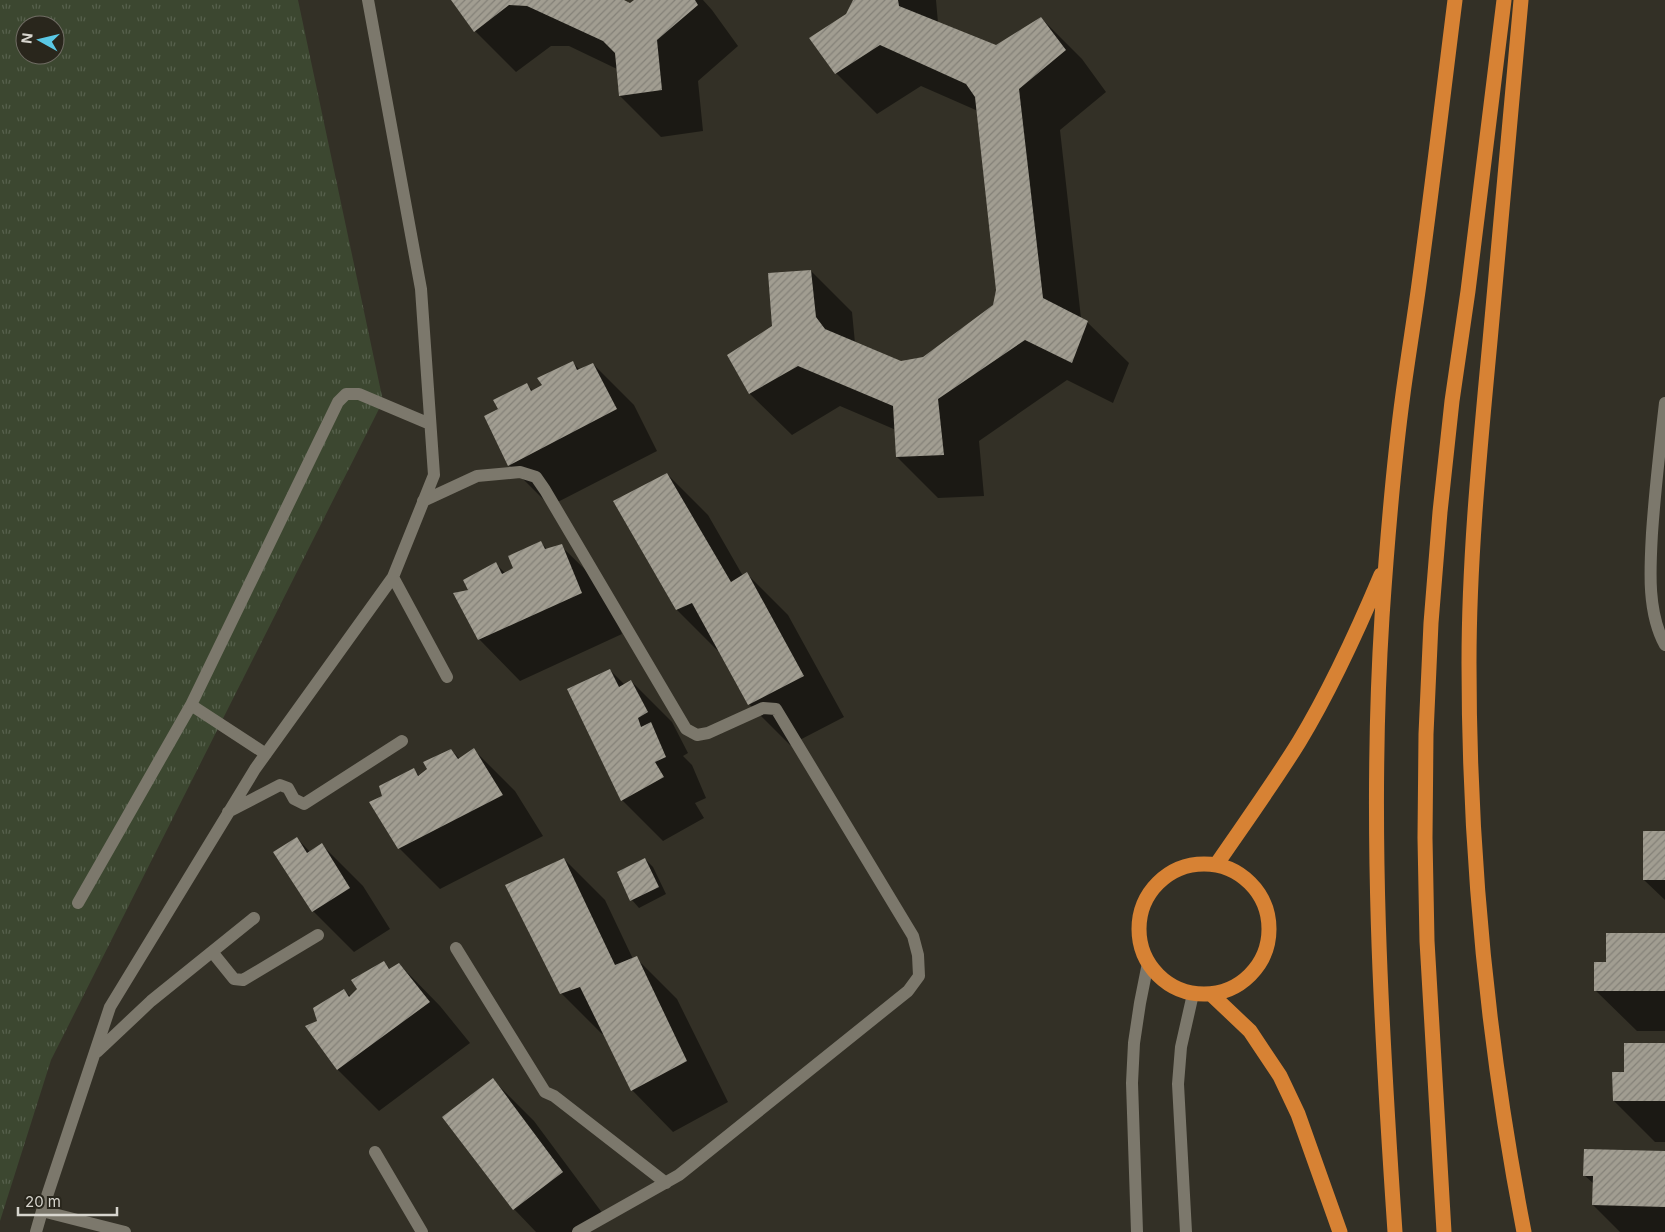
<svg xmlns="http://www.w3.org/2000/svg" width="1665" height="1232" viewBox="0 0 1665 1232" font-family="Inter,sans-serif">
<style>
.grass{fill:url(#grass-tufts);fill-rule:evenodd}
.shadow{fill:#0007}
.building{fill:url(#building-hatch)}
.lines{fill:none;stroke-linecap:round;stroke-linejoin:round}
.minor{stroke:#7c786c;stroke-width:12}
.highway{stroke:#d78234;stroke-width:15}
</style>
<defs>
<pattern id="grass-tufts" width="24" height="20" patternUnits="userSpaceOnUse" patternTransform="scale(1.25)"><rect width="24" height="20" fill="#3c4730"/><path d="M3 7l-1-3M5 7V3M7 7l1-3M15 17l-1-3M17 17v-4M19 17l1-3" fill="none" stroke="#57614d"/></pattern>
<pattern id="building-hatch" width="6" height="6" patternUnits="userSpaceOnUse" patternTransform="scale(1.25)"><rect width="6" height="6" fill="#a19d91"/><path d="M-1 1l2-2M0 6l6-6M5 7l2-2" fill="none" stroke="#848178"/></pattern>
</defs>
<rect width="100%" height="100%" fill="#333026"/>
<!-- grass -->
<path class="grass" d="M0,0H298L383,401L51,1060L0,1221ZM25,25H55V55H25Z"/>
<!-- shadow -->
<path class="shadow" d="M452,0H621L630,5L635,0H703L712,10L738,46L698,81L703,131L661,137L620,96L617,69L569,46H551L516,72L475,31Z
M854,0H936L938,23L996,47L1041,18L1082,59L1106,92L1060,130L1081,318L1087,322L1129,363L1113,403L1067,380L979,441L984,496L938,498L897,457L896,430L840,406L792,435L750,394L728,356L774,326L811,271L852,312L855,343L901,362L924,358L994,306L997,290L978,111L921,86L877,114L836,73L847,15Z
M573,363L580,370L593,364L634,405L657,451L550,506L509,465L500,410L527,385L533,391L544,386Z
M667,474L708,515L743,576L747,574L788,615L844,717L790,745L749,704L719,650L718,651L677,610Z
M541,543L548,550L561,546L603,587L622,634L520,681L479,639L470,591L496,564L506,574L515,569Z
M610,670L625,685L631,681L672,722L688,753L683,756L692,765L706,798L695,803L704,818L663,841L622,800Z
M451,750L460,759L474,750L515,791L543,836L440,889L399,848L383,796L413,770L420,776Z
M1665,832V900L1644,880Z
M297,838L310,852L322,845L363,886L390,929L354,952L313,911Z
M564,859L605,900L633,959L636,958L677,999L728,1102L673,1132L632,1090L604,1034H602L561,993Z
M645,859L653,867L666,894L639,908L632,900L618,872Z
M1665,934V1031H1637L1595,990L1607,963Z
M383,962L391,970L399,964L440,1006L470,1043L379,1111L338,1070L307,1027L318,1021L344,990L351,997Z
M1665,1044V1142H1655L1614,1101L1626,1073Z
M493,1080L534,1121L603,1214L579,1232H536L514,1209Z
M1665,1152V1232H1620L1593,1205L1594,1184L1584,1175Z"/>
<!-- building -->
<path class="building" d="M451,0H624L630,3L634,0H695L698,5L657,40L662,90L619,96L615,53L603,41L527,6L509,5L474,32Z
M853,0H898L899,6L996,45L1041,17L1066,50L1019,89L1043,298L1088,321L1072,363L1025,340L938,399L944,455L896,457L893,406L798,366L749,394L727,355L772,326L768,273L811,270L816,317L825,329L901,361L923,357L993,305L996,290L975,97L966,84L880,45L835,74L809,38L846,14Z
M573,361L577,370L593,363L617,409L508,466L484,416L498,409L493,400L527,383L531,391L542,385L537,378Z
M667,473L731,582L747,572L804,676L748,705L692,603L676,610L613,501Z
M541,541L545,549L562,544L582,593L478,640L453,593L468,590L463,580L496,562L502,574L513,568L508,556Z
M610,669L619,687L631,680L648,712L638,718L641,727L651,722L666,757L655,762L664,777L621,801L567,689Z
M474,748L503,795L398,849L369,802L382,796L379,786L414,768L418,776L427,769L423,762L451,749L458,759Z
M1643,831H1665V880H1643Z
M297,837L307,853L322,843L350,888L312,912L273,852Z
M564,858L615,965L637,956L687,1061L631,1091L580,987L560,994L505,885Z
M645,858L659,887L630,901L617,872Z
M1606,933H1665V991H1594V962H1606Z
M384,961L389,969L399,963L430,1002L337,1070L305,1026L317,1021L313,1008L344,989L349,997L357,989L351,980Z
M1624,1043H1665V1101H1613L1612,1072H1624Z
M493,1078L563,1172L513,1210L442,1117Z
M1584,1149L1665,1151V1207L1592,1205L1593,1176H1583Z"/>
<g class="lines">
<!-- minor -->
<path class="minor" d="M1665,403C1660,446 1655,489 1652,533C1650,569 1647,612 1665,645
M423,501L477,476L520,472L536,477L545,490L686,729L697,735L708,733L763,708L776,709L913,936L918,955L919,976L908,991L679,1175L578,1232
M393,577L447,677
M191,705L338,402L346,394H359L430,424
M228,812L280,785L288,788L294,799L304,804L402,741
M78,903L191,705L266,754
M456,948L545,1092L554,1096L666,1183
M213,953L234,979L243,980L318,935
M97,1052L151,1001L254,918
M375,1152L422,1232
M36,1232L42,1211
M125,1232L42,1211L110,1007L255,769L393,577L434,475L421,289L368,0
M1137,1232L1132,1083L1134,1043L1140,1003L1148,963
M1186,1232L1178,1084L1181,1047L1193,994"/>
<!-- highway -->
<path class="highway" d="M1521,0C1511,114 1500,227 1490,341C1480,448 1469,556 1469,663C1469,857 1487,1042 1524,1232
M1139 929a65 65 0 1 1 130 0a65 65 0 1 1-130 0Z
M1216,865C1244,824 1273,784 1299,742C1331,689 1357,632 1381,575
M1211,994L1250,1031L1280,1076L1298,1114L1340,1232
M1395,1232C1381,1027 1369,823 1382,617C1387,543 1393,468 1403,394C1408,357 1414,321 1419,284C1432,189 1443,95 1455,0
M1444,1232L1427,941L1425,838L1426,734L1431,623L1440,512L1452,401L1468,291L1504,0"/>
</g>
<!-- north arrow -->
<g transform="translate(40 40) rotate(278)"><circle r="24" fill="#29261c" stroke="#6f6c63"/>
<path d="M0-4L9 19L0 12L-9 19Z" fill="#5ac8e5"/>
<text y="-8" font-size="14" font-weight="bold" text-anchor="middle" fill="#d7d5ce">N</text>
</g>
<!-- scale -->
<path d="M18 1207v8h99v-8" fill="none" stroke="#d7d5ce" stroke-width="2.5"/>
<text x="25" y="1207" font-size="15" fill="#d7d5ce" stroke="#29261c" stroke-width="4" paint-order="stroke">20 m</text>
</svg>
